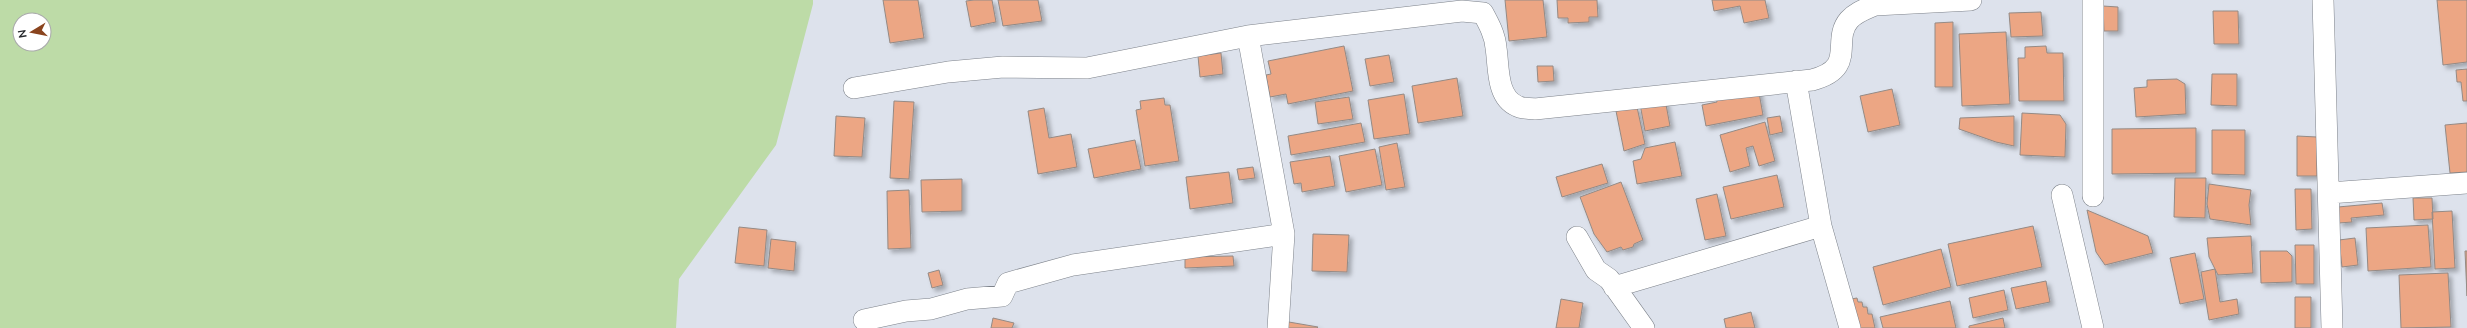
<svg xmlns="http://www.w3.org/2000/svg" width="2467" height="328" viewBox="0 0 2467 328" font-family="Mulish,sans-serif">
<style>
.green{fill:#bddba7;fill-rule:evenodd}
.building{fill:#eca684;stroke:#948a85;filter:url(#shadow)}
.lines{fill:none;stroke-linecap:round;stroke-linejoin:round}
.street-casing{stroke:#7d828a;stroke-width:22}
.street{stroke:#fff;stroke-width:21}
</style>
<defs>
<filter id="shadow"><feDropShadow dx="3.5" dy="3.5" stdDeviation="2" flood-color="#0004"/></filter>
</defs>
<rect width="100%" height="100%" fill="#dde2ec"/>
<!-- green -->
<path class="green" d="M0,0H813V4L776,145L679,279L676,328H0ZM20,20H44V44H20Z"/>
<!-- building -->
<path class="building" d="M883,0H918L924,38L890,43Z
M974,0H992L996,22L971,27L966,1Z
M998,0H1038L1042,21L1003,26Z
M1505,0H1543L1547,37L1509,41Z
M1557,0H1597L1598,17H1589V22L1568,23V18H1558Z
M1712,0H1765L1769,18L1744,23L1740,6L1714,11Z
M2437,0H2467V62L2443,65Z
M2103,6L2118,7V31H2104Z
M2213,11H2238L2239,44H2214Z
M2041,12L2043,36L2011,37L2009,13Z
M1953,22V87H1935V23Z
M2006,32L2010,104L1962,106L1959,34Z
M1344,46L1353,91L1288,104L1286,94L1270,97L1266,75L1271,74L1268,61Z
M2046,46L2047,53H2063L2064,101H2019L2018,58H2025V47Z
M1221,53L1223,74L1200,77L1198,56Z
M1389,55L1394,82L1370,86L1365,59Z
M1537,66H1553L1554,81L1538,82Z
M2467,69V101H2463L2461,82H2457L2456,70Z
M2212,74H2237V106L2211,105Z
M1457,78L1463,116L1418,123L1412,86Z
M2177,79L2185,84L2186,114L2136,117L2134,88L2147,87V80Z
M1758,87L1763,115L1706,126L1702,105L1717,102L1716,96Z
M1892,89L1900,125L1868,132L1860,96Z
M1404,94L1410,134L1374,139L1368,100Z
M1349,97L1353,119L1318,124L1315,102Z
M1164,98L1165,105H1170L1179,161L1145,166L1136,110L1141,109L1140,101Z
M1665,99L1670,126L1645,131L1640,104Z
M894,101L914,102L909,179L890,178Z
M1637,107L1645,144L1624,151L1616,111Z
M1044,108L1049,138L1071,134L1077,167L1038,174L1028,111Z
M2022,113L2060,115L2066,124L2065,157L2020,155Z
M836,116L865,118L862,157L834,156Z
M1780,116L1783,132L1770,135L1767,118Z
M2014,116V146L1996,142L1959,129L1960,118Z
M1765,122L1775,161L1759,166L1753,146L1746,148L1750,166L1730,172L1720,135Z
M1361,123L1365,142L1291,155L1288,136Z
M2467,123V172L2450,173L2445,125Z
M2196,128V173L2112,174V129Z
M2212,130H2245V175L2212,174Z
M2297,136L2317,137V176H2297Z
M1135,140L1141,169L1094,178L1088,149Z
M1675,142L1682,176L1637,184L1633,161L1641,159L1645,148Z
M1397,143L1405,187L1386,190L1379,147Z
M1375,149L1382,185L1346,192L1339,156Z
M1330,156L1335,186L1302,192L1301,183L1294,184L1290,162Z
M1602,164L1608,183L1562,197L1556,177Z
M1253,167L1255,178L1239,180L1237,169Z
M1229,172L1233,203L1190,209L1186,177Z
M1777,175L1784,207L1731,219L1723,187Z
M2175,178H2206L2205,218L2174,217Z
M962,179V211L922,212L921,180Z
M1621,182L1643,240L1634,244L1633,247L1623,250L1621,247L1607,252L1594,234L1580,197Z
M2209,184L2251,190L2249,205L2251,225L2210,219L2207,204Z
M2295,189H2311L2312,229L2296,230Z
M909,190L911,248L888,249L887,191Z
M1717,194L1726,236L1705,240L1696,199Z
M2413,198H2432L2433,219L2414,220Z
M2382,203L2384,215L2351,218L2352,222L2339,223L2338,207Z
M2087,210L2148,236L2153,253L2105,265L2096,252Z
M2452,211L2455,268L2435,269L2432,212Z
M2428,225L2431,267L2368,271L2366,228Z
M2033,226L2042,267L1957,286L1948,244Z
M739,227L767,230L764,266L735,263Z
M1313,234L1349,235L1347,272L1312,271Z
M2251,236L2253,273L2218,275L2209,257L2207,238Z
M2355,238L2358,265L2342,267L2339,240Z
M771,239L796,242L794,271L768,268Z
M2295,245H2314V284H2296Z
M1941,249L1951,287L1883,305L1873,267Z
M2260,251H2287L2292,256V282L2261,283Z
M2465,251H2467V296Z
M2195,253L2204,299L2180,304L2170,258Z
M1233,256L1234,266L1185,268V257Z
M2215,269L2220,302L2237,299L2239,314L2209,320L2201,272Z
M939,270L943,285L932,288L928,273Z
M2448,273L2451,327L2401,328L2399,275Z
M2046,281L2050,302L2016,309L2011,288Z
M2004,290L2008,310L1973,318L1969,298Z
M2295,297H2311V328H2295Z
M1857,298L1858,302H1862L1863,307H1867L1868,314H1872L1875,328H1856L1851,299Z
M1561,299L1583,303L1579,328H1556Z
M1950,301L1956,328H1883L1880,317Z
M1751,312L1755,328H1726L1724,319Z
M993,318L1014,323L1012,328H991Z
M2003,318L2005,328H1969V326Z
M1283,321L1318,327L1317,328H1282Z"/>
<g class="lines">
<defs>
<path id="street" d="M2093,0V196
M2323,0L2332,328
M1248,36L1284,234L1278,328
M1796,81L1821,226L1850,328
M854,88L948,72L1003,67L1087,68L1248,36L1462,11L1483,13C1489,24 1495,35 1496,48C1499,66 1496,97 1517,106C1522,109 1530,108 1535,109L1812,80C1858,68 1831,41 1849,20C1856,12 1866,9 1875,5L1971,0
M2329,193L2467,183
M2062,195L2093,328
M1577,237L1596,270L1609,279L1644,328
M1614,287L1821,226
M864,320L906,311L931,309L967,299L1002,296L1008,283L1073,265L1284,234"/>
</defs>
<!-- street casing -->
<use href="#street" class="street-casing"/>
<!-- street -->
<use href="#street" class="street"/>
</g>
<!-- north arrow -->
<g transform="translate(32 32) rotate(260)"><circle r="19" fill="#ffffff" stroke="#a9a9ab"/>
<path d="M0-3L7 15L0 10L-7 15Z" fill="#8a441e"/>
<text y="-6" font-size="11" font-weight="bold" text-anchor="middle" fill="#27292d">N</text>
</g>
</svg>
